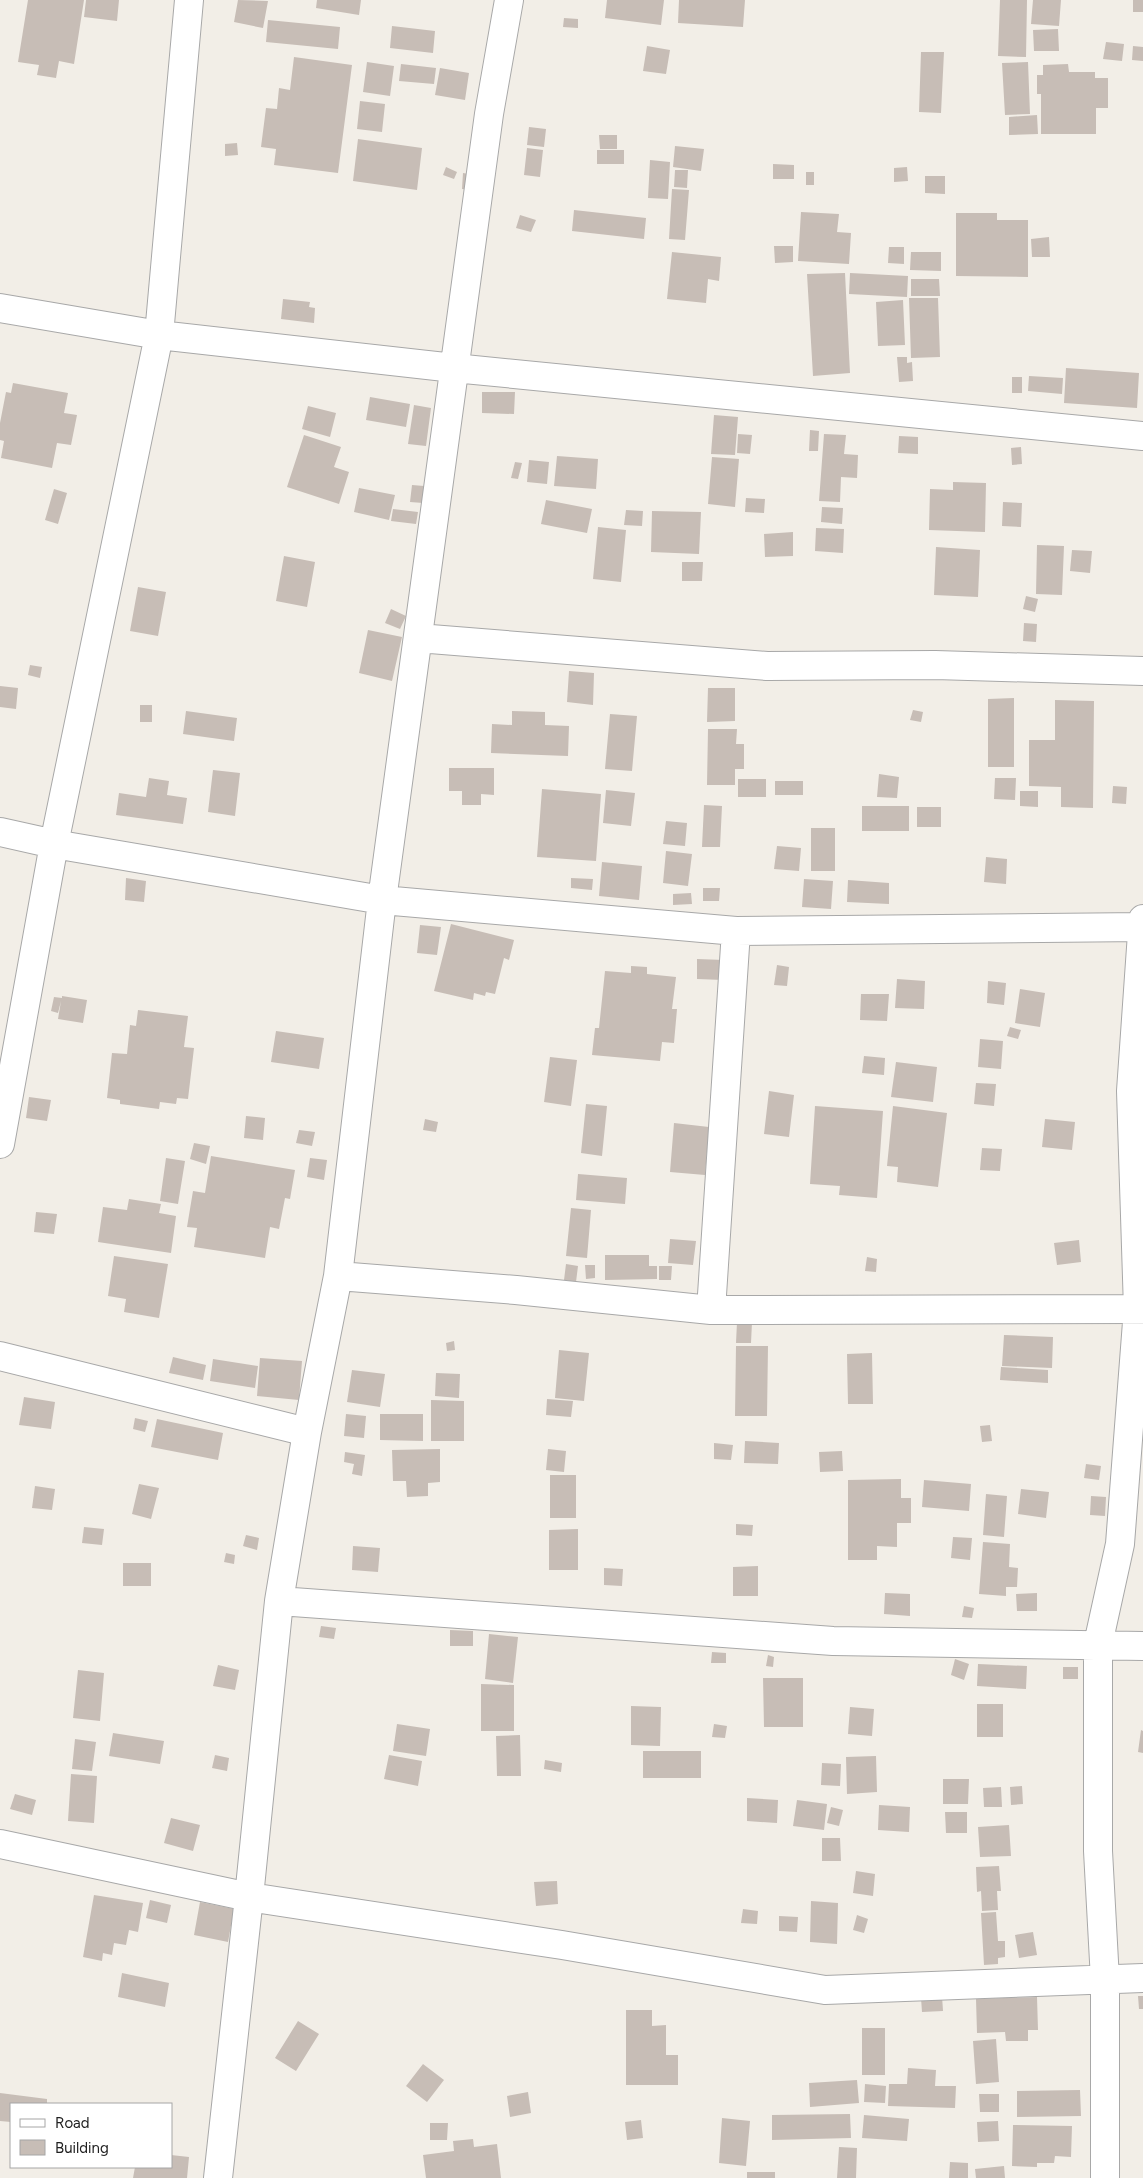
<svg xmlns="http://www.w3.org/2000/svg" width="1143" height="2178" viewBox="0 0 1143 2178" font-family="Figtree,sans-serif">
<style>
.building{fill:#c7bdb6}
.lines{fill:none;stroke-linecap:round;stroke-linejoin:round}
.minor-casing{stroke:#a8a8a8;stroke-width:30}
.minor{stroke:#fff;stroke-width:28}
</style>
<rect width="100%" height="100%" fill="#f2eee7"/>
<!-- building -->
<path class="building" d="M28,0H84L74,64L59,61L56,78L37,75L39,65L18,62Z
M86,0H119L117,21L84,17Z
M238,0L268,1L263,28L234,22Z
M317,0H361L359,15L316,8Z
M607,0H664L661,25L605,18Z
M679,0H745L743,27L678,23Z
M1000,0H1027L1026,57L998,56Z
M1033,0H1061L1059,26L1031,24Z
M1133,0H1143V12H1133Z
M564,18L578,19V28L563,27Z
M268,20L340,27L338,49L266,42Z
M392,26L435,31L433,53L390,48Z
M1058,29L1059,51H1034L1033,30Z
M1106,42L1124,44L1122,61L1103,59Z
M647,46L670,50L666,74L643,71Z
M1133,46L1143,47V61L1132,60Z
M921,52H944L941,113L919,112Z
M294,57L352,65L338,173L274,165L276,149L261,147L266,108L277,109L279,88L290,90Z
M367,62L394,66L390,96L363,92Z
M1028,62L1030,114L1005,115L1002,63Z
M401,64L436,68L434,84L399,81Z
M1068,64L1069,72H1095V78H1108V108H1096V134H1041V94H1037V75H1043V65Z
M440,68L469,73L465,100L435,95Z
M360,101L385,104L382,132L357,129Z
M1037,115L1038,134L1009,135V117Z
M529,127L546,129L544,147L527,145Z
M599,135H617V149H600Z
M358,139L422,148L417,190L353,181Z
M237,143L238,155L225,156V144Z
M675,146L704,149L701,171L673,167Z
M527,148L543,150L540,177L524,175Z
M597,150H624V164H597Z
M650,160L670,162L668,199L648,198Z
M773,164L794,165V179H773Z
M446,167L457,172L454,179L443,175Z
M907,167L908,181L894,182V168Z
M675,170H688L687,188L674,187Z
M806,172H814V185H806Z
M463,173L475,175L474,190L462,189Z
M925,176H945V194L925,193Z
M672,189L689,190L685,240L669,239Z
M574,210L646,218L644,239L572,231Z
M801,212L839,214L837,232L851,233L849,264L798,261Z
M956,213H997V220H1028V277L956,276Z
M520,215L536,220L531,232L516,228Z
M1049,237L1050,257H1032L1031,239Z
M774,246H793V262L775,263Z
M889,247H904V264L888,263Z
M672,252L721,257L719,281L708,279L706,303L667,299Z
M911,252H941V271L910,270Z
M845,273L850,373L813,376L807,274Z
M850,273L908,276L907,297L849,294Z
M911,279H939L940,296H911Z
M909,298H938L940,357L911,358Z
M283,299L310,302L309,307L315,308L314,323L281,319Z
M903,300L905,345L878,346L876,302Z
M897,357H907V363L912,362L913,381L899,382Z
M1066,368L1139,373L1137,408L1064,403Z
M1029,376L1063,378L1062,394L1028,391Z
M1012,377H1022V393H1012Z
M13,383L68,393L64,413L77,415L71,445L57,443L52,468L1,458L4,441L0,440V423L6,392L11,393Z
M482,392H515L514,414L482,413Z
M370,397L410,404L406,427L366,420Z
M414,405L431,408L426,446L408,444Z
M308,406L336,413L330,437L302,429Z
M714,415L738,417L735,455L711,454Z
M810,430L819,431L818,451H809Z
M738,434L752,435L750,454L737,453Z
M824,434L846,435L844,454L858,455L857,478L841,477L840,502L819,501Z
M304,435L341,447L334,467L349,472L339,504L287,487Z
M899,436L918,437V454L898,453Z
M1021,447L1022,464L1012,465L1011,448Z
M557,456L598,459L596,489L554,486Z
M712,457L739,459L735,507L708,504Z
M529,460L549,462L547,484L527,482Z
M515,462L522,463L518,479L511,478Z
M953,482L986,483L985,532L929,530L930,489L953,490Z
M412,485L424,486L423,503L410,502Z
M359,488L395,495L389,520L354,512Z
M54,489L67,493L58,524L45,520Z
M746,498L765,499L764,513L745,512Z
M546,500L592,509L587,533L541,524Z
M1003,502L1022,503L1021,527L1002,526Z
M822,507L843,508L842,524L821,522Z
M393,509L418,512L416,524L391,521Z
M626,510L643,511L642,526L624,525Z
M652,511L701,512L699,554L651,552Z
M598,527L626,530L621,582L593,579Z
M816,528L844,529L843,553L815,551Z
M793,532V556L765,557L764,534Z
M1037,545L1064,546L1062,595L1036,594Z
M936,547L980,550L978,597L934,595Z
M1072,550L1092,551L1090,573L1070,571Z
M284,556L315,562L307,607L276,601Z
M682,562H703L702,581H682Z
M138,587L166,592L158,636L130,631Z
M1026,596L1038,599L1035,612L1023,609Z
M391,609L406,616L400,629L385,623Z
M1024,623L1037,624L1036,642L1023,641Z
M368,630L402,637L392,681L359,673Z
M30,665L42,667L40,678L28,675Z
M569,671L594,673L593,705L567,702Z
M0,686L18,688L16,709L0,707Z
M708,688H735V721L707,722Z
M1014,698V767H988V699Z
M1055,700L1094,701L1093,808L1061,807V787L1029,786V740H1055Z
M140,705H152V722H140Z
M913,710L923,712L921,722L910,720Z
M186,711L237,718L234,741L183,734Z
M512,711L545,712V725L569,726L568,756L491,753L492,724L512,725Z
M610,714L637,716L632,771L605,769Z
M708,729H737L736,744H744V769H735V785H707Z
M449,768H494V795L481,794V805H462V791H449Z
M213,770L240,773L235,816L208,812Z
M879,774L899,777L897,798L877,797Z
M149,778L169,781L167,795L187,798L183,824L116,815L119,793L146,797Z
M995,778H1016L1015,800L994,799Z
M738,779H766V797H738Z
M775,781H803V795H775Z
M1113,786L1127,787L1126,804L1112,803Z
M542,789L601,794L596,861L537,857Z
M606,790L635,793L631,826L603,823Z
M1020,791H1038V807L1020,806Z
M704,805L722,806L720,847H702Z
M862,806H909V831H862Z
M917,807H941V827H917Z
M666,821L687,823L685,846L663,844Z
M811,828H835V871H811Z
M777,846L801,848L799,871L774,869Z
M666,851L692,854L688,886L663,883Z
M986,857L1007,859L1006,884L984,882Z
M602,862L642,866L639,900L599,896Z
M126,878L146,881L144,902L125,900Z
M571,878L593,879L592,890L571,888Z
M804,879L833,881L831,909L802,907Z
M848,880L889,883V904L847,902Z
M703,888H720L719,901H703Z
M691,893L692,904L673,905V894Z
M451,924L514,940L509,960L504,958L495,994L486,992L485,996L474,993L473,1000L434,991Z
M420,925L441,927L437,955L417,953Z
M697,959L724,960L723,980L697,979Z
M777,965L789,967L787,986L774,985Z
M631,966L647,967V974L676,977L672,1009H677L674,1043L662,1042L660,1061L592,1055L595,1028H599L605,971L631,973Z
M897,979L925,981L924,1009L895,1008Z
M988,981L1006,983L1004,1005L987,1003Z
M1020,989L1045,993L1040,1027L1015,1023Z
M861,994H889L887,1021L860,1020Z
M62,996L87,1000L83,1023L58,1019L61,1001L58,1013L51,1011L54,997L62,998Z
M138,1010L188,1016L184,1047L194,1048L188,1099L177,1098L176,1104L160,1102L159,1109L120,1104V1100L107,1098L112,1053L127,1054L130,1025L136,1026Z
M1010,1027L1021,1030L1018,1039L1007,1036Z
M276,1031L324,1038L319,1069L271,1062Z
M980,1039L1003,1041L1001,1069L978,1067Z
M864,1056L885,1058L884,1075L862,1073Z
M550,1057L577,1060L571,1106L544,1102Z
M896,1062L937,1067L933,1102L891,1097Z
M976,1083L996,1084L994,1106L974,1104Z
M769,1091L794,1095L789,1137L764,1134Z
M29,1097L51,1100L47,1121L26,1118Z
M586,1104L607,1106L602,1156L581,1153Z
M815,1106L883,1111L877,1198L839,1195L840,1186L810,1184Z
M893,1106L947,1113L938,1187L897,1182L898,1167L887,1166Z
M246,1116L265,1118L263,1140L244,1138Z
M425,1119L438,1122L436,1132L423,1130Z
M1045,1119L1075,1122L1072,1150L1042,1147Z
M674,1123L709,1127L705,1175L670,1172Z
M299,1130L315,1132L312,1146L296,1143Z
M194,1143L210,1146L206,1164L190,1159Z
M982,1148L1002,1149L1000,1171L980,1170Z
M211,1156L295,1170L290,1199L285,1198L279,1229L270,1227L265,1258L194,1247L197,1228L187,1227L193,1191L205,1193Z
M166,1158L185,1161L178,1204L160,1201Z
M310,1158L327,1160L324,1180L307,1177Z
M578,1174L627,1178L625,1204L576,1200Z
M129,1199L161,1204L159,1213L176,1216L171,1253L98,1242L103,1207L127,1210Z
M571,1208L591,1210L587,1258L566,1256Z
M36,1212L57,1214L54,1234L34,1232Z
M670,1239L696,1241L693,1265L668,1263Z
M1079,1240L1081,1262L1057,1265L1054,1243Z
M605,1255H649V1266H657V1279L605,1280Z
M114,1256L168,1264L159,1318L124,1312L126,1299L108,1296Z
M867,1257L877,1259L876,1272L865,1271Z
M566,1264L578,1266L576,1282L564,1280Z
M585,1265H595V1278L586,1279Z
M659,1266H672L671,1280H659Z
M737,1322H752L751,1343H736Z
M1004,1335L1053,1337L1052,1368L1002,1366Z
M454,1341L455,1350L447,1351L446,1343Z
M736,1346H768L767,1416H735Z
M559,1350L589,1353L584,1401L555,1398Z
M872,1353L873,1404H848L847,1354Z
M173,1357L206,1365L203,1380L169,1373Z
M260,1358L302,1361L299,1400L257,1396Z
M213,1359L258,1366L255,1388L210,1381Z
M1001,1367L1048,1370V1383L1000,1380Z
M352,1370L385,1374L380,1407L347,1402Z
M436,1373L460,1374L459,1398L435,1396Z
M24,1397L55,1402L51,1429L19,1425Z
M547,1399L573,1401L571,1417L546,1415Z
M431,1400L464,1401V1441H431Z
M346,1414L366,1416L364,1438L344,1436Z
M380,1414H423V1441L380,1440Z
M135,1418L148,1421L145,1432L133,1429Z
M157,1419L223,1433L218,1460L151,1447Z
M990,1425L992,1441L982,1442L980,1426Z
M745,1441L779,1443L778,1464L744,1463Z
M714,1443L733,1445L731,1460L714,1459Z
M440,1449V1482L428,1483V1496L407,1497L406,1481H393L392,1450Z
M548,1449L566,1451L564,1472L546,1470Z
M842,1451L843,1471L820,1472L819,1452Z
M345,1452L365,1455L362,1476L352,1474L354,1464L344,1462Z
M1086,1464L1101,1466L1099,1480L1084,1478Z
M550,1475H576V1518H550Z
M901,1479V1498H911V1523H897V1547L877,1546V1560H848V1480Z
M924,1480L971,1484L969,1511L922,1507Z
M139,1484L159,1488L151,1519L132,1514Z
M35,1486L55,1489L52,1510L32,1508Z
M1021,1489L1049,1492L1046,1518L1018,1514Z
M986,1494L1007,1496L1004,1537L983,1535Z
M1091,1496L1106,1497L1105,1516L1090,1515Z
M736,1524L753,1525L752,1536L736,1535Z
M84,1527L104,1529L102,1545L82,1543Z
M578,1529V1570H549V1530Z
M246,1535L259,1538L257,1550L243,1546Z
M953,1537L972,1538L970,1560L951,1558Z
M983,1542L1010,1544L1009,1567L1018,1568L1017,1587H1006V1596L979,1594Z
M353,1546L380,1548L378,1572L352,1570Z
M226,1553L235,1555L234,1564L224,1562Z
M123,1563H151V1586H123Z
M758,1566V1596H733V1567Z
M604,1568L623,1569L622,1586L604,1585Z
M885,1593L910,1594V1616L884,1614Z
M1037,1593V1611H1017L1016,1594Z
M964,1606L974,1608L972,1618L962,1617Z
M321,1626L336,1628L334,1639L319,1637Z
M450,1630L473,1631V1646H450Z
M489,1634L518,1637L513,1683L485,1679Z
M712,1652L726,1653V1663H711Z
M768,1655L774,1657L773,1667L766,1666Z
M955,1659L969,1664L964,1680L951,1675Z
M978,1664L1027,1666L1026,1689L977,1686Z
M218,1665L239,1670L235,1690L213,1686Z
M1063,1667H1078V1679H1063Z
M78,1670L104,1673L100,1721L73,1718Z
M763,1678H803V1727H764Z
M481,1684L514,1685V1731H481Z
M977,1704H1003V1737H977Z
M631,1706L661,1707L660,1746L631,1745Z
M850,1707L874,1709L872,1736L848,1734Z
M397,1724L430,1729L426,1756L393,1751Z
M714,1724L727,1726L725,1738L712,1737Z
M1141,1730L1143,1731V1753L1138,1752Z
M113,1733L164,1741L160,1764L109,1756Z
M520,1735L521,1776H497L496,1736Z
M75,1739L96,1742L92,1771L72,1769Z
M643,1751H701V1778H643Z
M215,1755L229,1758L227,1771L212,1768Z
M389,1755L422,1761L418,1786L384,1779Z
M876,1756L877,1792L847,1794L846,1757Z
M545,1760L562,1763L561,1772L544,1769Z
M822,1763L841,1764L840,1786L821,1785Z
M71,1774L97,1776L94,1823L68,1821Z
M943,1779H969L968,1804H943Z
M1022,1786L1023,1804L1011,1805L1010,1787Z
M1001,1787L1002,1807H984L983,1788Z
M15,1794L36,1800L32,1815L10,1809Z
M747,1798L778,1800L777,1823L747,1821Z
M797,1800L827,1804L824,1830L793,1826Z
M879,1805L910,1807L909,1832L878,1830Z
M831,1807L843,1810L839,1826L827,1823Z
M945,1812H967V1833H946Z
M171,1818L200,1825L193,1851L164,1843Z
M1009,1825L1011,1856L980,1857L978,1827Z
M822,1838H840L841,1861H822Z
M999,1866L1001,1891H997L998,1910L982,1911L981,1891L977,1892L976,1867Z
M856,1871L875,1874L873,1896L853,1893Z
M557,1881L558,1904L536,1906L534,1882Z
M94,1895L143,1903L138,1932L129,1930L126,1945L114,1943L112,1955L103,1953L102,1961L83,1957Z
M150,1900L171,1905L167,1923L146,1918Z
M811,1901L838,1903L837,1944L810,1942Z
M200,1902L234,1909L228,1942L194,1935Z
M743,1909L758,1911L757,1924L741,1923Z
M996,1912L998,1941H1005V1957L998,1958V1964L984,1965L981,1913Z
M857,1915L868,1919L864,1933L853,1930Z
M779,1916L798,1917L797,1932L779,1931Z
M1033,1932L1037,1955L1019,1958L1015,1935Z
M122,1973L169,1983L165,2007L118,1997Z
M942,1996L943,2011L922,2012L921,1998Z
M1138,1996H1143V2009H1139Z
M1037,1997L1038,2030H1028V2041H1006L1005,2032L977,2033L976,1999Z
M626,2010H652V2026L666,2025V2055H678V2085H626Z
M298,2021L319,2034L296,2071L275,2058Z
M862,2028H885V2075H862Z
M996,2039L999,2082L976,2084L973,2041Z
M423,2064L444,2080L427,2102L406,2086Z
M908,2068L936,2070L935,2086H956L955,2108L888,2106L889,2084H907Z
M857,2080L859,2103L810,2107L809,2083Z
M865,2084L886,2086L885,2103L864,2102Z
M1080,2090L1081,2116L1017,2117V2091Z
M528,2092L531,2113L510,2117L507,2096Z
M0,2093L47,2099V2104H11V2122L0,2121Z
M979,2094H999V2112H980Z
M850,2114L851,2138L772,2140V2115Z
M864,2115L909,2119L907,2141L862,2138Z
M722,2118L750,2121L746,2166L719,2163Z
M641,2120L643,2138L627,2140L625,2122Z
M998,2121L999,2141L978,2142L977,2122Z
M430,2123H448L447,2140H430Z
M1013,2125L1072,2126L1071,2157L1055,2156L1054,2163H1037V2167L1012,2166Z
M473,2139L474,2147L497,2144L501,2178H426L423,2155L454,2151L453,2141Z
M839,2147L857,2148L856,2178H837Z
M171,2155L189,2157L187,2178H133L135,2167H171Z
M950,2162L968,2163V2178H949Z
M1004,2166L1005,2178H976L975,2169Z
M747,2172H775V2178H747Z"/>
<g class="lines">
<defs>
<path id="minor" d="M0,308L159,335L454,368L1143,436
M418,638L767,666L935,665L1143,671
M0,832L54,844L382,900L736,931L1143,927
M0,1144L54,844L159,335L189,0
M338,1276L516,1290L711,1310L1143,1309
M711,1310L736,931
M0,1356L307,1432
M279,1601L833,1641L1143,1646
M0,1844L249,1897L562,1945L825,1990L1143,1978
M218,2178L249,1897L279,1601L307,1432L338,1276L382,900L489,114L509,0
M1105,2178V1980L1098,1851V1644L1120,1544L1138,1309L1131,1091L1143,919"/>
</defs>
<!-- minor casing -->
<use href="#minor" class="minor-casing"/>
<!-- minor -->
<use href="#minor" class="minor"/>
</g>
<!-- legend -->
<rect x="10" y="2103" width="162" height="65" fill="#ffffff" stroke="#a6a6a6"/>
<rect x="20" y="2119" width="25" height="8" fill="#ffffff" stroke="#a6a6a6"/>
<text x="55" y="2128" font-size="15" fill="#212121">Road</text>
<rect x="20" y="2140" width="25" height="15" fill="#c7bdb6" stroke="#a6a6a6"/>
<text x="55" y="2153" font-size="15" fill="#212121">Building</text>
</svg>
